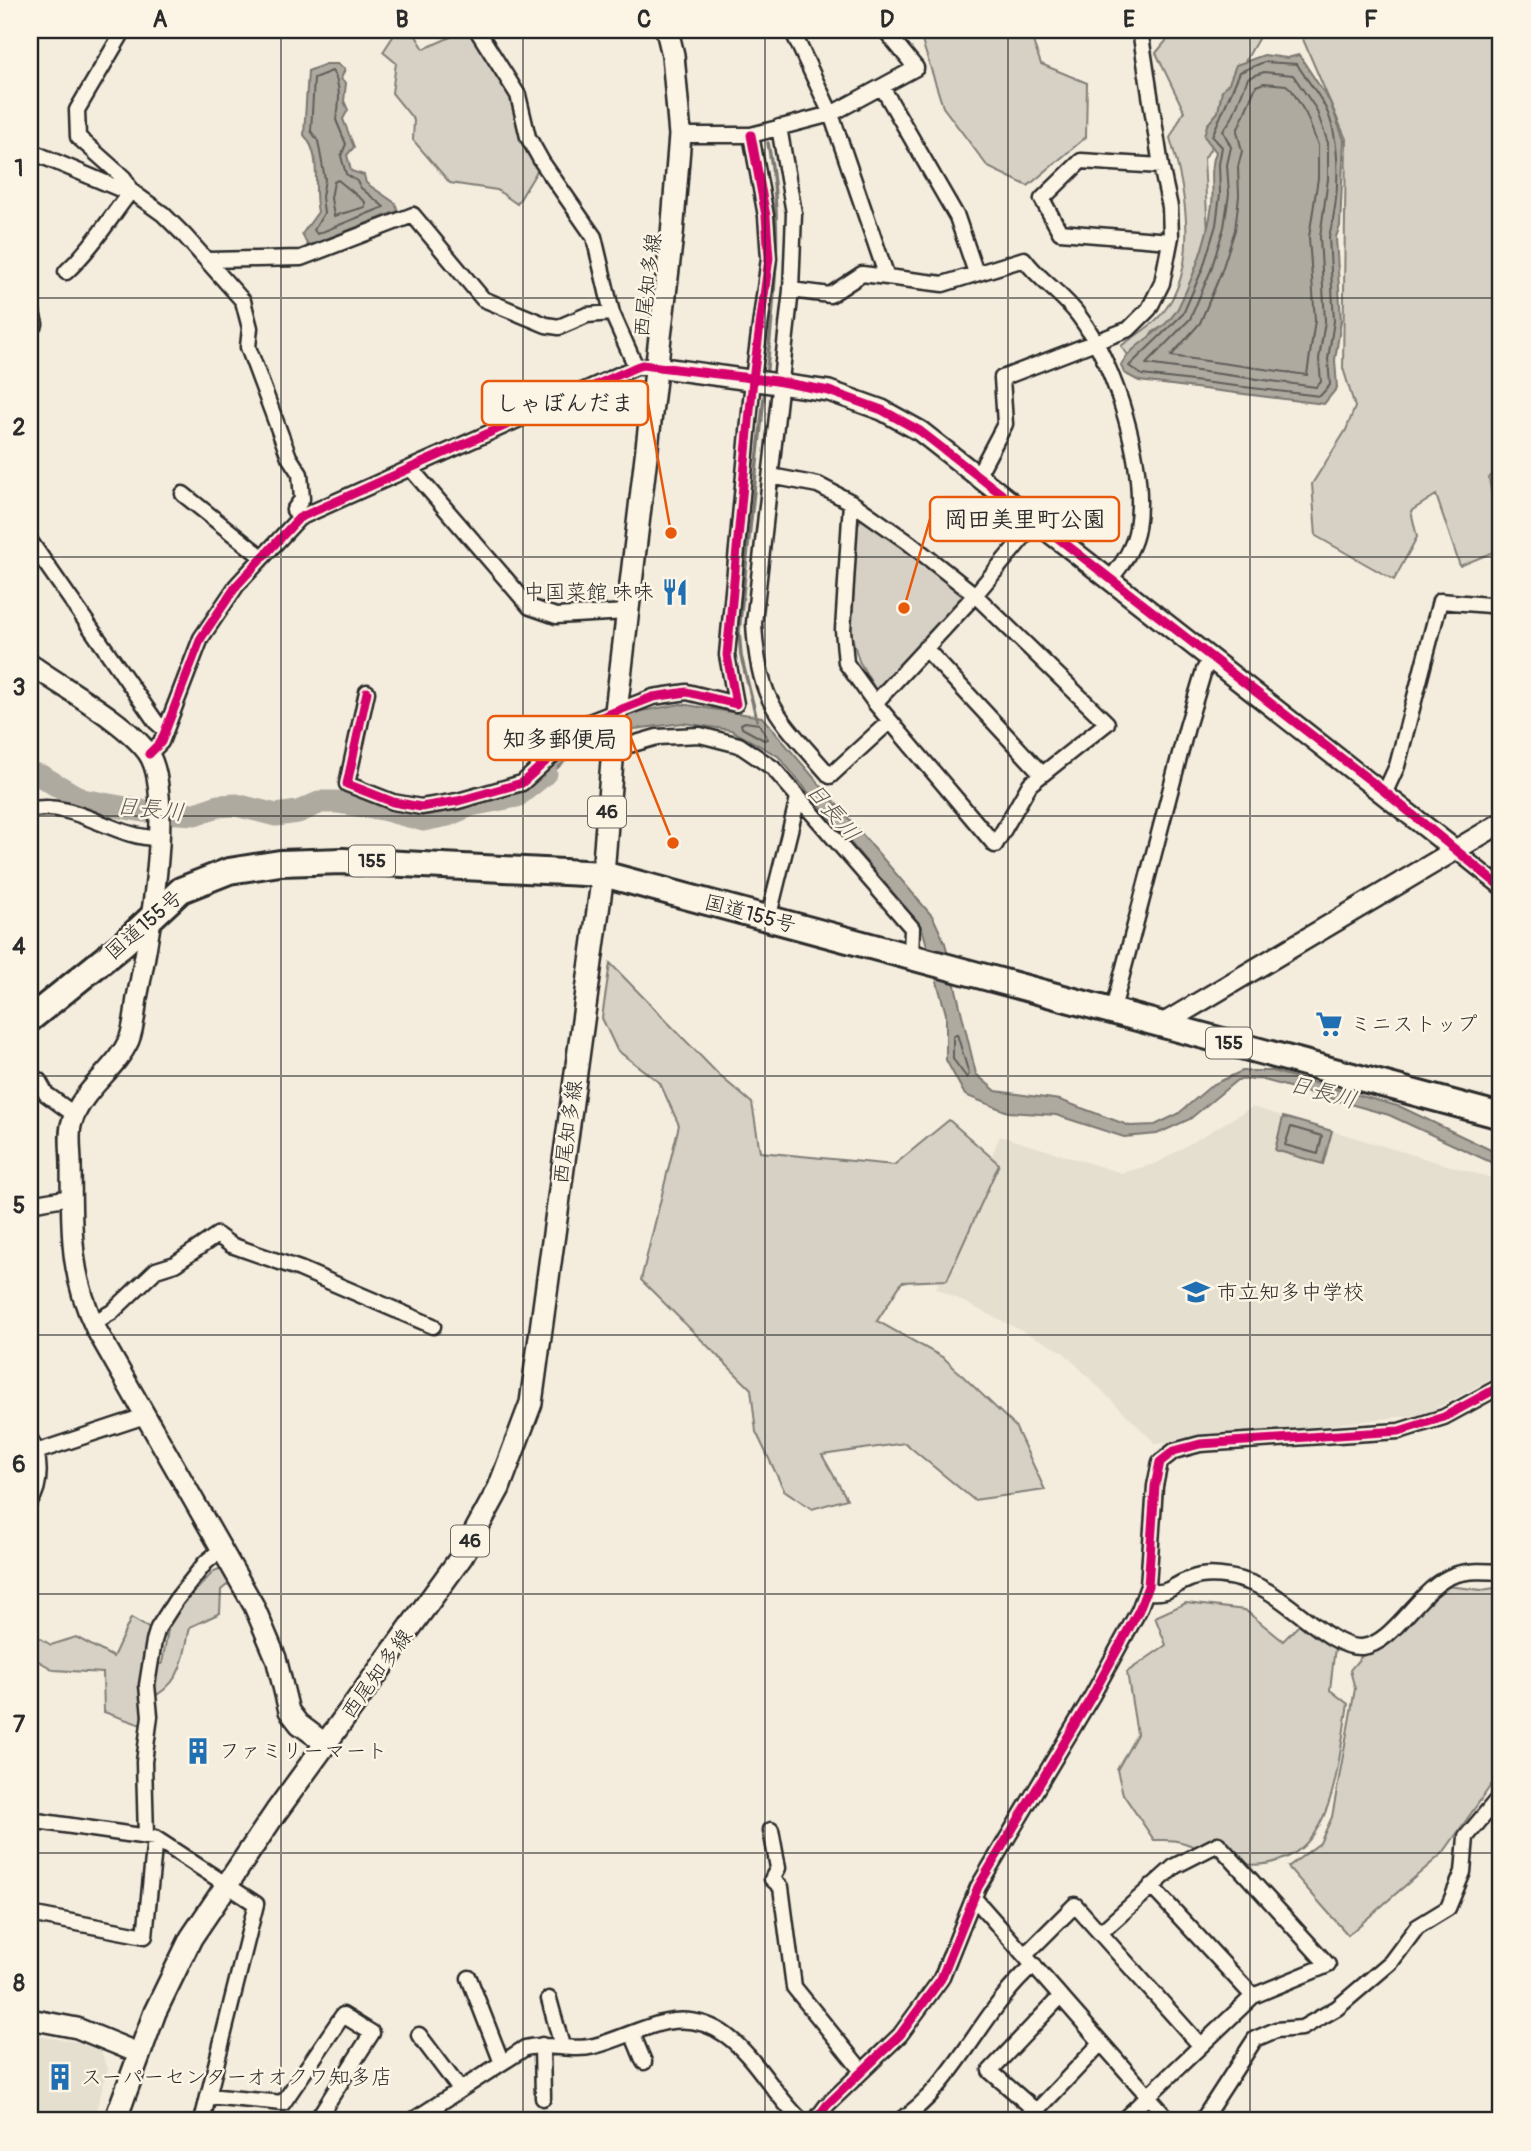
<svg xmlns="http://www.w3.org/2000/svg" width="1531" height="2151" viewBox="0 0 1531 2151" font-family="Pangolin,'Klee One',sans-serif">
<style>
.built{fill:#e5dfd0}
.green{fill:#d6d1c4;stroke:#807e78;stroke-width:2}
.water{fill:#afaaa0;stroke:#7a7771;stroke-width:2}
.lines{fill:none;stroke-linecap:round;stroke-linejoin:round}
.shore{stroke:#605e5a;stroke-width:2}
.stream{stroke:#7a7771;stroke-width:3.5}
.river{stroke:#afaaa0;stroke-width:23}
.street-casing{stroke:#2b2b2b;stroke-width:19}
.secondary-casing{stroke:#2b2b2b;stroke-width:24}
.primary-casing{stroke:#2b2b2b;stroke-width:26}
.highway-casing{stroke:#2b2b2b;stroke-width:30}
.street{stroke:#fcf5e5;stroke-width:14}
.secondary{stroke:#fcf5e5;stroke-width:19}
.primary{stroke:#fcf5e5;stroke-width:21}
.highway{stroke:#fcf5e5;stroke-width:24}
.cycleway-casing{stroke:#fcf5e5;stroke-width:13}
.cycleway{stroke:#d6006c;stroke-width:9}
.grid{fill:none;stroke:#2b2b2b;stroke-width:2;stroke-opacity:0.55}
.labels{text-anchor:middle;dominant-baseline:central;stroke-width:5;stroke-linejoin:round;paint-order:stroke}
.shield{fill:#fcf5e5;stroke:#6a6863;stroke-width:2}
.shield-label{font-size:19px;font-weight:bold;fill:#2b2b2b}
.street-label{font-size:21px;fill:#2b2b2b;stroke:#fcf5e5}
.poi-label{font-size:21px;fill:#2b2b2b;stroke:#fcf5e5;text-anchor:start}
.water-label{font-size:23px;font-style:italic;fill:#595754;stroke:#fcf5e5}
.leader{fill:none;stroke:#e8590c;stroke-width:2.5}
.callout-dot{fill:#e8590c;stroke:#fcf5e5;stroke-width:2.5}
.callout{fill:#fcf5e5;stroke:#e8590c;stroke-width:2.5}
.callout-label{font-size:23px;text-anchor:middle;font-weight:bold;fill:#2b2b2b}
.neatline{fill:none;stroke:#2b2b2b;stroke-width:2.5}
.grid-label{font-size:23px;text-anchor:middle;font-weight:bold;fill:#2b2b2b}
</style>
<rect width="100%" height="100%" fill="#f4edde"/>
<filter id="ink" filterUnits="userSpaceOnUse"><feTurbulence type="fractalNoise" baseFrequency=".0143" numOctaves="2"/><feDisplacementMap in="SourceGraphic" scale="14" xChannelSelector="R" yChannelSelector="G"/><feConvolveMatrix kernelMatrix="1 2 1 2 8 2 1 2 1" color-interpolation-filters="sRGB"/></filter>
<g filter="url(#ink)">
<!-- built -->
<path class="built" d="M1252,1107L1501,1181V1374L1425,1414L1156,1444L1062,1351L936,1288L1000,1136L1122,1173L1157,1163Z
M30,2035L99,2045L108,2069L93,2121H30Z"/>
<!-- green -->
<path class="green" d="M466,30H473L519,86L540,166L517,204L497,190L450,183L413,140L414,120L392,93L396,63L383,52L394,35L416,36L424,49Z
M912,30H1029L1041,64L1087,83L1086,137L1028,186L988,167L943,107L922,41Z
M1175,30H1263L1225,97L1221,132L1204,159L1209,253L1172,321L1153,332L1132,360L1121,346C1136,335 1156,324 1167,307C1199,261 1185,187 1170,138L1184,111L1156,53Z
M1299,30H1501V466L1489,478L1501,549L1460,566L1436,495L1411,511L1417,537L1394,580L1316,536L1312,484L1346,430L1355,407L1343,368L1346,139Z
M861,519L872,520L967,596L878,694L859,661L851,634L857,526Z
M610,963L720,1076L752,1103L760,1152L894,1165L949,1120L999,1164L947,1280L902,1282L877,1321L944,1358L1015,1426L1045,1490L974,1500L905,1443L822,1455L847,1499L812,1509L784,1490L756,1432L751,1389L641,1280L679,1125L660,1083L617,1050L602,1018Z
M224,1567L233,1580L221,1590L220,1613L190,1627C182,1663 182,1684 146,1701L144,1726L104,1712L103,1673L54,1670L30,1656V1632L51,1645L76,1637L113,1657L131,1618L152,1630L149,1663L162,1664L170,1618L214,1571Z
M1447,1586L1482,1590L1501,1587V1771L1443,1853L1348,1935L1288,1867L1320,1843L1332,1817L1355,1689L1350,1670C1378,1635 1410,1610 1447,1586Z
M1186,1603L1245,1610L1283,1641L1301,1623L1335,1647L1330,1690L1348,1704C1336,1770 1335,1874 1241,1864C1221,1862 1201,1847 1181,1842C1173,1839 1163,1840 1154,1840L1123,1794L1117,1770L1137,1734L1127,1672L1166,1645L1155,1617Z"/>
<!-- water -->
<path class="water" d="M1264,55L1287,58L1299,55L1330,102L1344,140L1340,226L1336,237L1341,321L1335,360L1337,388L1324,404L1139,381L1124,373L1121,365C1133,342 1165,332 1178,308C1194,276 1207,240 1212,205C1214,187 1209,169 1216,152L1204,136L1207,125L1218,112L1222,90L1229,83L1236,65Z
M326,64H337L345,69L341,79L346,83L344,101L348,110L343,119L354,147L347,155L351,171L364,175L366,183L395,203L398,211L308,246L302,234L318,212C312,187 323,156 304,135L308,71Z
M681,704L762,717L933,917L945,943L976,1074L996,1091L1060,1100L1130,1126L1155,1125L1178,1114L1212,1085L1242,1071H1272L1401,1107L1501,1155V1167L1389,1115L1260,1079L1237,1080L1190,1119L1157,1134L1124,1137L1056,1115L1008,1112L965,1095L946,1060V1014L922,928L778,756L731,730L683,723L634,729L593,749L576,751L526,797L521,791L593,726L631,713Z
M1283,1117L1332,1131L1323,1164L1275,1150Z"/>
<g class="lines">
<!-- shore -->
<path class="shore" d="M1264,62L1297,64C1305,78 1316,90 1324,105C1343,140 1339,200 1329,237L1334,321L1328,359L1330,385L1320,396L1142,375L1129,366L1183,314L1203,268L1216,225L1220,194L1219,164L1222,147L1212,136L1240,72Z
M332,71C341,82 340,106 336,120L346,144L341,156L346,174L357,181L361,188L384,207L317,234L314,230L324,213L322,197L325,179L318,141L311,131L314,78Z
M1264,72L1293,75L1316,109L1328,143V179L1320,237L1325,321L1319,359L1321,382L1316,387L1146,364L1190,319L1211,270L1224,227L1229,194L1227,165L1231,147L1223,131L1232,118L1248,78Z
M1264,83L1286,85L1291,89L1306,114L1318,145V178L1309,237L1315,320L1307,375L1171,356L1200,323L1221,273L1235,230L1239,196L1238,167L1242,151L1237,131L1256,86Z
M338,180L365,202V207L334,216L331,198L334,182Z
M745,722L759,724L768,739L764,740L742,728L741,724Z
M957,1034L969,1074L967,1078L953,1059V1037Z
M1291,1127L1322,1136L1318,1154L1285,1145Z"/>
<!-- stream -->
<path class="stream" d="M766,377C774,298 784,222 768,143
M757,720L741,656L739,631L765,388"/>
<!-- river -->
<path class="river" d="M30,773L41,776L82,800L143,811L195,814L218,806L236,805L276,815L298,812L321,802H337L382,809L423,820L448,815L471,805L517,796L546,773"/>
<defs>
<path id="street" d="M124,30L77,110L78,137L124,178L131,191L163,214L185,236L243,301L250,328L248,347L289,457L300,474L302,499L294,510L299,518
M477,30L518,95L528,137L542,162L594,237L612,313L636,367
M792,30L831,114L887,277L943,284L1024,259C1040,281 1063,294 1079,316C1116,365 1147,467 1137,528C1134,548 1123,564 1110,579
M882,87L957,217L976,273
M779,127L794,213L791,290L754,623C758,705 779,717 830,776L890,721
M680,135H751L831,114L916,68L885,30
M30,151L120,189L127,187
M1161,166L1081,161L1042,199L1060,232L1170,241
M209,260L301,258L413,215L483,299L546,325L559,327L587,315L612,313
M66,272C92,248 109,219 131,191
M791,290L830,295L862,274L887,277
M30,304L35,324L30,329
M412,470L530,607L556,616L627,612
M978,475L1005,424L1002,378L1129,329L1149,309L1162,283L1171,237L1170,207L1161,166L1140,30
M771,476L818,485L851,502L908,542L975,595L1107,723L1030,784L995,845L875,703L846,663L843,630L851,502
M183,494L262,557
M30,541L156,722L165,730
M925,648L1042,774
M367,692L347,784L393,802L421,807L458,801L522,783L589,722L653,697L687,692L736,704L727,655L753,379L769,258L766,216L751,135
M875,703L975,595L1036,522
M612,750L657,737L700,735L739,745L773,768L912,928L911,957
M149,754L161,742L201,638L237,585L299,518L636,367H656
M1385,792L1397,766L1440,601L1501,606
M30,810C73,799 114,838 157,838
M1455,850L1501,887
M768,919L798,798
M1112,1013L1187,727L1204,670L1211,658
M30,1075L39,1081L46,1094L75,1115
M30,1204L71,1197
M93,1323L112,1312L156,1270L175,1264L217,1235L231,1245L300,1269L433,1326
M30,1439C41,1455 42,1485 30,1502
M30,1454L145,1416
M1146,1592C1173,1594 1168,1587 1190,1579C1207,1572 1231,1576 1248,1582C1285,1593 1330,1650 1362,1647C1395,1644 1419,1587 1454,1575C1469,1570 1485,1571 1501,1572
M30,1820L155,1838L256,1904L202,2121
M771,1830L778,1868L772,1879L781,1887L794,1987L862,2071
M146,1837L144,1762L150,1716L147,1685L154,1641L158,1628L176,1600L206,1562L222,1549
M1151,1886L1253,1996
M974,1898L1170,2121
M30,1914L145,1936L155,1838
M1100,1933L1200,2045
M1025,1955L1075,1905L1100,1933L1175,1866L1218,1844L1328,1965L1253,1996L1122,2121
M469,1978L502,2063
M549,1999L562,2046
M632,2033L644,2062
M419,2035L459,2088
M542,2045L543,2098
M208,2096L283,2103L343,2015L372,2033L316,2121
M1036,2111L990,2071L1060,1997
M412,2121L525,2048C547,2042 572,2052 594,2046C619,2040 641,2027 666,2022C737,2009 760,2083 802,2121
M815,2121L827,2105L900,2035L941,1979L978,1887L1092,1696L1139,1610L1148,1586L1155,1486L1160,1462L1174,1451L1200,1444L1399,1431L1444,1417L1501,1386
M899,2121C957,2084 981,2010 1034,1965
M1027,2121L1101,2043
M1202,2121L1255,2039L1276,2030L1302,2028L1337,2008L1391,1962L1417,1927L1448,1908L1463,1872L1466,1837L1501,1795"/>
<path id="secondary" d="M656,367L829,391L882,410L920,431L1455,850
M30,664C62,687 126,722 148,753C176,794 147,949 137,998C135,1011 134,1028 129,1040C115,1071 82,1089 72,1122C68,1133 71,1151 71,1164C72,1225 68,1272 96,1329L254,1606L276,1658L289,1711L299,1724L326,1744
M1161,1025L1501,823
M30,2019L77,2028L138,2053"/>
<path id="primary" d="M115,2121L155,2012L191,1938L276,1812L462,1556L499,1488L531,1403L603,874L616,711L672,235L680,135L673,55L667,30"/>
<path id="highway" d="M30,1019L123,944L181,890L229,871L280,863L343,861L603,874L1501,1116"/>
</defs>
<!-- street casing -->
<use href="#street" class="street-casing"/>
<!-- secondary casing -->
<use href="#secondary" class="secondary-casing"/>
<!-- primary casing -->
<use href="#primary" class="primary-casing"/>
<!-- highway casing -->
<use href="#highway" class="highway-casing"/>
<!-- street -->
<use href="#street" class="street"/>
<!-- secondary -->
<use href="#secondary" class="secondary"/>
<!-- primary -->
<use href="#primary" class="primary"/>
<!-- highway -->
<use href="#highway" class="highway"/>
<defs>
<path id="cycleway" d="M367,692L347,784L393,802L421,807L458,801L522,783L589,722L653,697L687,692L736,704L727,655L753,379L769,258L766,216L751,135
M149,754L161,742L201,638L237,585L299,518L636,367L642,365L776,381L829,391L882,410L920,431L1385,792L1501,887
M815,2121L827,2105L900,2035L941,1979L978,1887L1092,1696L1139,1610L1148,1586L1155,1486L1160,1462L1174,1451L1200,1444L1399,1431L1444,1417L1501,1386"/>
</defs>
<!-- cycleway casing -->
<use href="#cycleway" class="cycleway-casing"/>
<!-- cycleway -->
<use href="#cycleway" class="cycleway"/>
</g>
</g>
<!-- grid -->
<path class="grid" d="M281,30V2121M523,30V2121M765,30V2121M1008,30V2121M1250,30V2121M30,298H1501M30,557H1501M30,816H1501M30,1076H1501M30,1335H1501M30,1594H1501M30,1853H1501"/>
<!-- icons -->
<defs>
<symbol id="restaurant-bare" viewBox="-9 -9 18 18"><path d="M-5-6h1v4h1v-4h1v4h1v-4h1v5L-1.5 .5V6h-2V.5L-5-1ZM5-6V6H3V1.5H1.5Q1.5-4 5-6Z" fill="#1f6fb2" stroke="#fcf5e5" stroke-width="2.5" paint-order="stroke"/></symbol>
<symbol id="supermarket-bare" viewBox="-9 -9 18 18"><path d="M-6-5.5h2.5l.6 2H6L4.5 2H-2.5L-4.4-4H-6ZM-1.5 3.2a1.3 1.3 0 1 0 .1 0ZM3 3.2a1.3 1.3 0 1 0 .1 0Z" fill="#1f6fb2" stroke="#fcf5e5" stroke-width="2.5" paint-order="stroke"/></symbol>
<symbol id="school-bare" viewBox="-9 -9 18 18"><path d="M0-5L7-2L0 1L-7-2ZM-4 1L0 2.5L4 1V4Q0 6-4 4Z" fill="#1f6fb2" stroke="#fcf5e5" stroke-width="2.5" paint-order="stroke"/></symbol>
<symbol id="building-bare" viewBox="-9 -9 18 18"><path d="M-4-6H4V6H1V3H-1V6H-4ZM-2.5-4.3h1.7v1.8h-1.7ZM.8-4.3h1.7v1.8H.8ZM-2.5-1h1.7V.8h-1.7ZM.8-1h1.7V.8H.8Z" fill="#1f6fb2" stroke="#fcf5e5" stroke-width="2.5" paint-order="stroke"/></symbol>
</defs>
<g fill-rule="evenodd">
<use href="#restaurant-bare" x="656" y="573" width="38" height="38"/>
<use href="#supermarket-bare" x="1310" y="1005" width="38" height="38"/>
<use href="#school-bare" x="1177" y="1273" width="38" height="38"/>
<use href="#building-bare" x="179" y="1732" width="38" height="38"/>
<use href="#building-bare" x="41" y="2058" width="38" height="38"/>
</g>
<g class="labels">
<!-- shield labels -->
<g class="shield">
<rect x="588" y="796.5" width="38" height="31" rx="5"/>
<rect x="349" y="845.5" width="46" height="31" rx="5"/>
<rect x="1206" y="1027.5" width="46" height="31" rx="5"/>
<rect x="451" y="1525.5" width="38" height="31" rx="5"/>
</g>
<g class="shield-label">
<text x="607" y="812">46</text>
<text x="372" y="861">155</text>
<text x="1229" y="1043">155</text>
<text x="470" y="1541">46</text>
</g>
<!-- street labels -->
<g class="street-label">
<text transform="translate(648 285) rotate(-83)">西尾知多線</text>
<text transform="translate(750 914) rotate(15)">国道155号</text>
<text transform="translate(144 925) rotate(-41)">国道155号</text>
<text transform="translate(568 1132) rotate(-82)">西尾知多線</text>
<text transform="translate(377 1674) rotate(-54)">西尾知多線</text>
</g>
<!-- poi labels -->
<g class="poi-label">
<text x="654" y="592" text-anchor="end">中国菜館 味味</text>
<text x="1350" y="1024">ミニストップ</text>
<text x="1217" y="1292">市立知多中学校</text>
<text x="219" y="1751">ファミリーマート</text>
<text x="81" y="2077">スーパーセンターオオクワ知多店</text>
</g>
<!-- water labels -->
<g class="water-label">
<text transform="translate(150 809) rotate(6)">日長川</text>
<text transform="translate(833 812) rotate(50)">日長川</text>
<text transform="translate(1323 1092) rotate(15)">日長川</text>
</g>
</g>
<!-- callouts -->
<path class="leader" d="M671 533L648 403M904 608L930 519M673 843L631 738"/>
<g class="callout-dot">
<circle cx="671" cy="533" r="7"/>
<circle cx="904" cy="608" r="7"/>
<circle cx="673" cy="843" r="7"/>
</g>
<g class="callout">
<rect x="482" y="381" width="166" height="44" rx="7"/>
<rect x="930" y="497" width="189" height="44" rx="7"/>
<rect x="488" y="716" width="143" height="44" rx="7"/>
</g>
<g class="callout-label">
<text x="565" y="411">しゃぼんだま</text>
<text x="1025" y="527">岡田美里町公園</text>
<text x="560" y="747">知多郵便局</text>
</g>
<!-- margin -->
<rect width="1531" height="2151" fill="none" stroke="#fcf5e5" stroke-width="77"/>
<rect x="38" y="38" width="1454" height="2074" class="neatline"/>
<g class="grid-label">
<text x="160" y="27">A</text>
<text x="402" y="27">B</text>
<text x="644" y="27">C</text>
<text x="887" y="27">D</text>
<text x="1129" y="27">E</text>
<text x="1371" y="27">F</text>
<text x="19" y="176">1</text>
<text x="19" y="435">2</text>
<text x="19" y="695">3</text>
<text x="19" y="954">4</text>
<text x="19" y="1213">5</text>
<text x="19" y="1472">6</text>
<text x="19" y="1732">7</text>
<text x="19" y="1991">8</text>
</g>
</svg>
